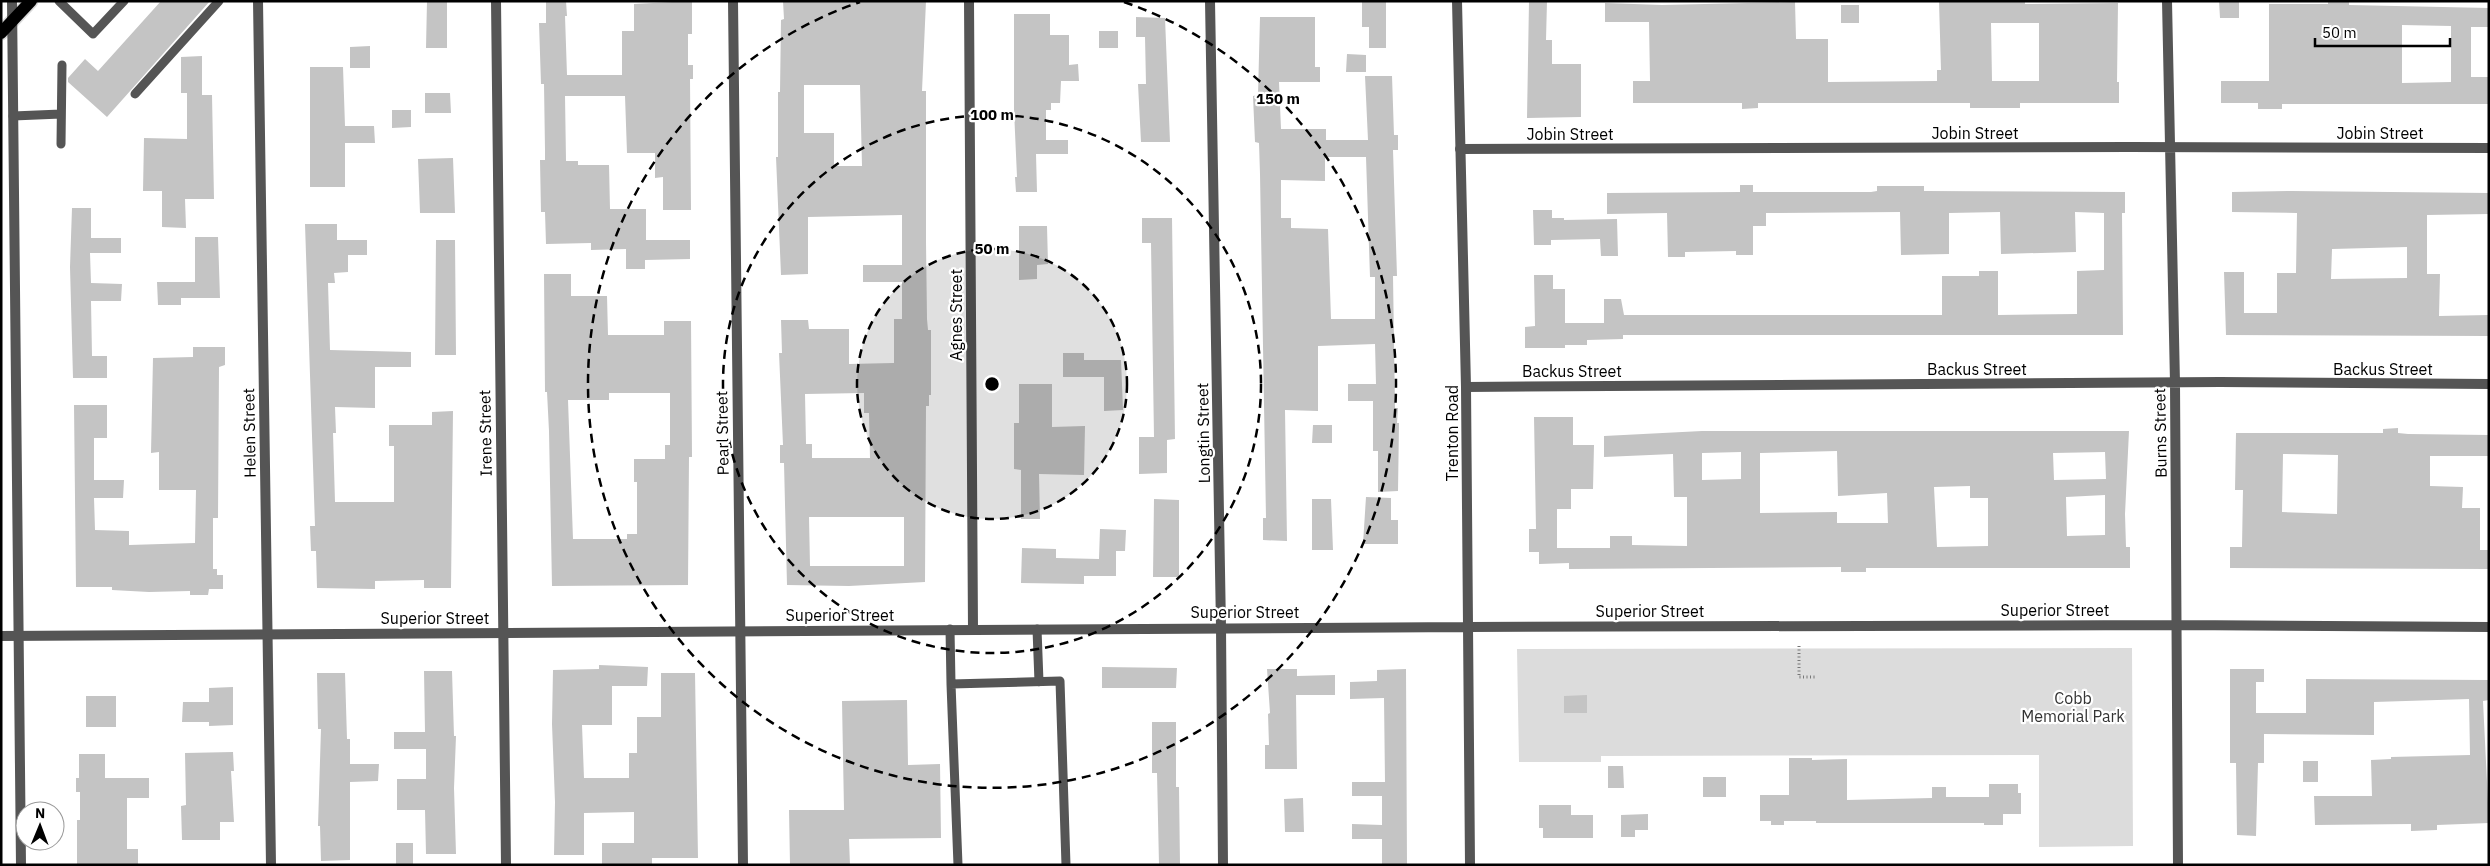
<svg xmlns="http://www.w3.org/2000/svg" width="2490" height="866" viewBox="0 0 2490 866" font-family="'IBM Plex Sans',sans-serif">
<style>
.green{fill:#dcdcdc}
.building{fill:#c4c4c4;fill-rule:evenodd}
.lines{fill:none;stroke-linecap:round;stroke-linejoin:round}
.primary-casing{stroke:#dbdbdb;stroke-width:15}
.path{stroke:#777;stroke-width:3;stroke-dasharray:1 2.5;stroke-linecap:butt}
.service{stroke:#555;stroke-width:9}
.minor{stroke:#555;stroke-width:10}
.tertiary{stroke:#555;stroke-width:10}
.primary{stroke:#000;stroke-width:12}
.ring{fill:none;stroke:#000;stroke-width:2.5;stroke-dasharray:9 6}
.labels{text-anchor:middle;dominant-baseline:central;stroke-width:4.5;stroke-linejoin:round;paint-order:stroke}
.street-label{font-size:16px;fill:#000;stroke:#fff}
.park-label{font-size:16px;fill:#333;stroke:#fff}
.centre{fill:#000;stroke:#fff;stroke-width:2.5}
.ring-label{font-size:15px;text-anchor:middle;font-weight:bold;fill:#000;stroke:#fff;stroke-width:4.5;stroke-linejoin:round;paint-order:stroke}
</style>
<rect width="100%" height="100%" fill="#fff"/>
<!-- green -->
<path class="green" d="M2132,648L2133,846L2039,847V755L1601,756V762H1519L1517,649Z"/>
<!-- building -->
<path class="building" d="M161,1H210L107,117L68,82V78L85,59L98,71Z
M427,1H447V48H426Z
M546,1H566L567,16H565L567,75H622V31H634V4L692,1V34H688V65H693V79H690L691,210H663V177L655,178V153H627L625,96H565L566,161H578V165H609L610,209H646V240H690V259L645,260V269H626V249L591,250V243L546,244L545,212H541L540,160H545V150L544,84H541L539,23H546Z
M783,1H926L922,91H926V242L927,319L928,330H931V395H929V406H926L925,582L849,586L787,585L784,463H780V445H783L779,353H782L781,320H808L809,329H849V364L894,363V319H902V282H863V265H902V215L808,217V274L781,275L776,157H778V92H780L781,20L784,19ZM804,85H860L862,166H834V133H804ZM864,393V413H869L870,458H812V444H806L805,394ZM809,517H904V566H810Z
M1362,1H1386V48H1369V27H1362Z
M1529,1H1547L1546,40H1552V64H1581V117L1527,118Z
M2025,1V4L2118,3L2117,82H2119V103H2020V108H1970V103H1758V108L1742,109V103H1633V81H1650L1649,22H1605V3L1662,5L1795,2L1796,39H1828V82L1937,81V70H1941L1939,2ZM1991,23H2039V81H1992Z
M2219,1H2239V18H2220Z
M2328,1H2349V5L2489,8V27H2471V77H2489V104H2282V109H2258V103H2221V81H2269V4H2328ZM2402,25L2451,26V82L2402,83Z
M1841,5H1859V23H1841Z
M1014,14H1050V35H1069V65L1078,64L1079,81H1061L1060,103H1051V110H1046V140H1068V154H1036L1037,192H1016L1015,177H1017L1014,110Z
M1136,17L1165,18L1170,142H1141L1138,84H1146L1145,37H1136Z
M1260,17H1315V67H1320V82H1279L1281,129H1326V140H1368L1365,76H1392L1394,135H1398V150H1393L1397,276H1393L1395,408H1398L1397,423H1399L1398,491L1378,492V451H1373V401H1348V384H1376L1375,344L1318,346V411L1285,410L1287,541L1263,540V518H1266L1260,174L1259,143L1255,142L1253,96L1258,95ZM1325,157H1366L1370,277H1375V319H1331L1328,229L1291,228V218H1281V180L1325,181Z
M1099,31H1118V48H1099Z
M370,46V68H350V47Z
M1347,54L1366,55V72H1346Z
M202,56V95H212L214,199H185L186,228L162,227V191H143L144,138L187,139V93H181V57Z
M310,67H343L345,126H374L375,143H345V187H310Z
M425,93H450L451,113H425Z
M392,110H411V127L392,128Z
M453,158L455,213H420L418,159Z
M1740,185H1753V192H1871L1877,191V186H1924V191L2125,192V213H2122L2123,335H1623V339L1587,340V345H1565V348H1525V327L1535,326L1534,275H1553V289H1565V323H1604V299H1621L1624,315H1942V276H1979V271H1998V315L2077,314V271L2104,270V213L2075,212L2076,252L2001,254L2000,212L1949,213V254L1901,255L1900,212L1766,213V226H1753V255H1736V251L1685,252V257H1668L1667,213L1607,214V193L1740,192Z
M2292,191L2489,193V214L2427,215V274H2440L2439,316L2489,315V336L2226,335L2224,272H2244V313H2277V273H2296L2297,213L2232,212V192ZM2407,247V278L2331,279L2332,249Z
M72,208H91V238H121V253H90L91,283L122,284L121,301H91L92,356H107V378H73L70,267Z
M1533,210H1552V218H1564V220L1617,219L1618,256H1601L1600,239L1551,240V245H1534Z
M1142,218H1172L1175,439L1167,440V473L1139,474V437H1154L1151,243H1142Z
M305,224H337V240H367V255H348V272L334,273L335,283H328L330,350L411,352V367H375V408L335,407L336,433H333L335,502H394V446H389V425H432V412L453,411L451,588H424V580L375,581V589L317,588L316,551H311L310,526H315Z
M1019,226H1047L1048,264L1037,265V279L1019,280Z
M195,237H218L220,298H181V305H158L157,282H195Z
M436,240H455L456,355H435Z
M544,274H571V296H607L608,335H664V321H691L692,457H689L688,585L552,586L549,431L547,392H545ZM609,393H670V445H665V459H634V482H637V534H627V539H573L568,400H609Z
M193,347H225V365L219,367L218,518H213V569H217V575H223V589H209L208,595H190V591L149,592L112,590V587H76L74,405H107V438H94V480H124L123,498H94L95,530L129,531V545L195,543L196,490H159V452L151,453L153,358L193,357Z
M1063,353H1084V360H1121L1123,410L1104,411V377H1063Z
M1019,384H1052V427L1085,426L1084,475L1039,474L1040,519H1021V470L1014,469V423H1019Z
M1534,417H1573V445H1594L1593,489H1571V509H1557V548H1610V536H1632V545L1687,546V497H1674L1673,454L1604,457V436L1702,431H2129L2125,514L2126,547H2130V568H1866V572H1841V567L1569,569V563L1539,564V552H1529V529H1536ZM1837,451L1838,496L1887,493L1888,523H1837V512L1760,513V453ZM1741,452V479L1702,480V453ZM2105,452L2106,479L2054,480L2053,453ZM1970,486V498H1988V546L1937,547L1934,487ZM2105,495V535L2067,536L2066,497Z
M1313,425H1332V443H1312Z
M2398,428V433L2408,434L2489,435V456H2430V486L2463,487L2462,508H2480V550H2489V569L2230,568V547H2242L2243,490H2235L2236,433H2383V429ZM2283,454L2338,455L2337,514L2282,512Z
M1366,497L1391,498V520H1398V544H1363Z
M1154,499L1179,500V577H1153Z
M1312,499H1331L1333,550H1312Z
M1100,529L1126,530L1125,551H1116V576H1084V584L1021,583L1022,548L1056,549V558L1099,559Z
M599,665L648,667L647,686H612V725H582L584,778H629V753H637V717H661V673H695L698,858H652V865H602V843H634V812L584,813V855H554L555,802L552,724L553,670L599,669Z
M1102,667L1177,668L1176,688H1102Z
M1267,669H1297V676L1335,675V695H1296L1297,769H1265V745H1269L1268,714L1270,713Z
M1406,669L1407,865H1382V839H1352V824L1382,825V796H1352V782H1385L1384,698L1350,699V682L1377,681V670Z
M2230,669H2264V682H2256V713H2306V679L2489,680V700L2483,701L2489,823L2437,825V830L2411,831V824L2315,825L2314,796H2372L2371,760L2391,759V757L2470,755L2469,699L2374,702V735L2264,734V763H2258L2256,836L2237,835L2236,763H2230Z
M424,671H452L454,736H456L454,788L456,854H426L425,810H397V779H426V749H394V732H425Z
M317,673H345L347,739H350V764H379L378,781L350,782V860L321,861L320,826H318L321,729H318Z
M233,687V725L209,726V722H182L183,702H209V688Z
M1587,695V713H1564V696Z
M86,696H116V727H86Z
M907,700L908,765L940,764L941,838L849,839L850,865H790L789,810H844L842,701Z
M1152,722H1176V787H1179L1180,865H1159L1157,773H1152Z
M233,752L234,771H231L234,822H220V840H182L181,806L186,805L185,753Z
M79,754H105V778H149V798H127V849H138V865H77V820H80V792H76V778H79Z
M1789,758H1812V760L1847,759V800L1932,798V787H1946V797H1989V784H2018V793H2021V814H2003V825H1984V823H1816V821H1784V825H1771V821H1760V795H1789Z
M2303,761H2318V782H2303Z
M1608,766H1623L1624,788H1608Z
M1703,777H1726V797H1703Z
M1303,798L1304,832H1285L1284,799Z
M1539,805H1571V815H1593V838H1543V828H1539Z
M1648,814V830H1635V837H1621V815Z
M396,843H413V865H396Z"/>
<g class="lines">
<defs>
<path id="primary" d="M1,33L31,1"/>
</defs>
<!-- primary casing -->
<use href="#primary" class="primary-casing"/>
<!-- path -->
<path class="path" d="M1799,646V677H1815"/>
<!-- service -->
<path class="service" d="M59,1L93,34L124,1
M135,94L219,1
M13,116L61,114
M61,144L62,65
M950,629L951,684
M1037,629L1039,682
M958,865L951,684L1060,681L1066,865"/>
<!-- minor -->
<path class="minor" d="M12,1L21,865
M258,1L271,865
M496,1L506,865
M733,1L743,865
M969,1L973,629
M1210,1L1221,627L1223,865
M2167,1L2175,383L2178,865
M1460,149L2129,147L2489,148
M1466,387L2220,382L2489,384
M1468,627L2178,625L2489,627"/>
<!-- tertiary -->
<path class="tertiary" d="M1457,1L1466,387L1470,865
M1,636L1468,627"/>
<!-- primary -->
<use href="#primary" class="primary"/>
</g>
<!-- distance rings -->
<circle cx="992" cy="384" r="135" fill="#000" fill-opacity=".12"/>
<g class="ring">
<circle cx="992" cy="384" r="135"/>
<circle cx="992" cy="384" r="269"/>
<path d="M1124 2A404 404 0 1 1 860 2"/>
</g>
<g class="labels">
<!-- street labels -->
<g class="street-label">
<text x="1975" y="133">Jobin Street</text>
<text x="2380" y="133">Jobin Street</text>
<text x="1570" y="134">Jobin Street</text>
<text transform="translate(956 315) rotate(-90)">Agnes Street</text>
<text x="1977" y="369">Backus Street</text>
<text x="2383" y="369">Backus Street</text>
<text x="1572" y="371">Backus Street</text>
<text transform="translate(249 433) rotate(-91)">Helen Street</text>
<text transform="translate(485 433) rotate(-91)">Irene Street</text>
<text transform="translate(722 433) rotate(-91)">Pearl Street</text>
<text transform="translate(1203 433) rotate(-91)">Longtin Street</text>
<text transform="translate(1452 433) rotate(-90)">Trenton Road</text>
<text transform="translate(2160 433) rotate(-91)">Burns Street</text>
<text x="2055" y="610">Superior Street</text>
<text x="1650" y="611">Superior Street</text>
<text x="1245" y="612">Superior Street</text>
<text x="840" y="615">Superior Street</text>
<text x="435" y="618">Superior Street</text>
</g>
<!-- park labels -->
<g class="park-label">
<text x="2073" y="698">Cobb<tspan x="2073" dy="18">Memorial Park</tspan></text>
</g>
</g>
<circle cx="992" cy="384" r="8" class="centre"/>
<g class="ring-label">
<text x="1278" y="104">150 m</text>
<text x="992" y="120">100 m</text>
<text x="992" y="254">50 m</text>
</g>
<!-- border -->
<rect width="2490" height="866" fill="none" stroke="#000000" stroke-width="5"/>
<!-- north arrow -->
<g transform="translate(40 826) rotate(1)"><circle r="24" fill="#ffffff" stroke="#999999"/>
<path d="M0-4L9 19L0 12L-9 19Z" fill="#000000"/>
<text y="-8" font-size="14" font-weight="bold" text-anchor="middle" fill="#000000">N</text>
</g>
<!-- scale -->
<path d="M2315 38v8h135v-8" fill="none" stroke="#000000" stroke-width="2.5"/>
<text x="2322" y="38" font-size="15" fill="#000000" stroke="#ffffff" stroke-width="4" paint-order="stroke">50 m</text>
</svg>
